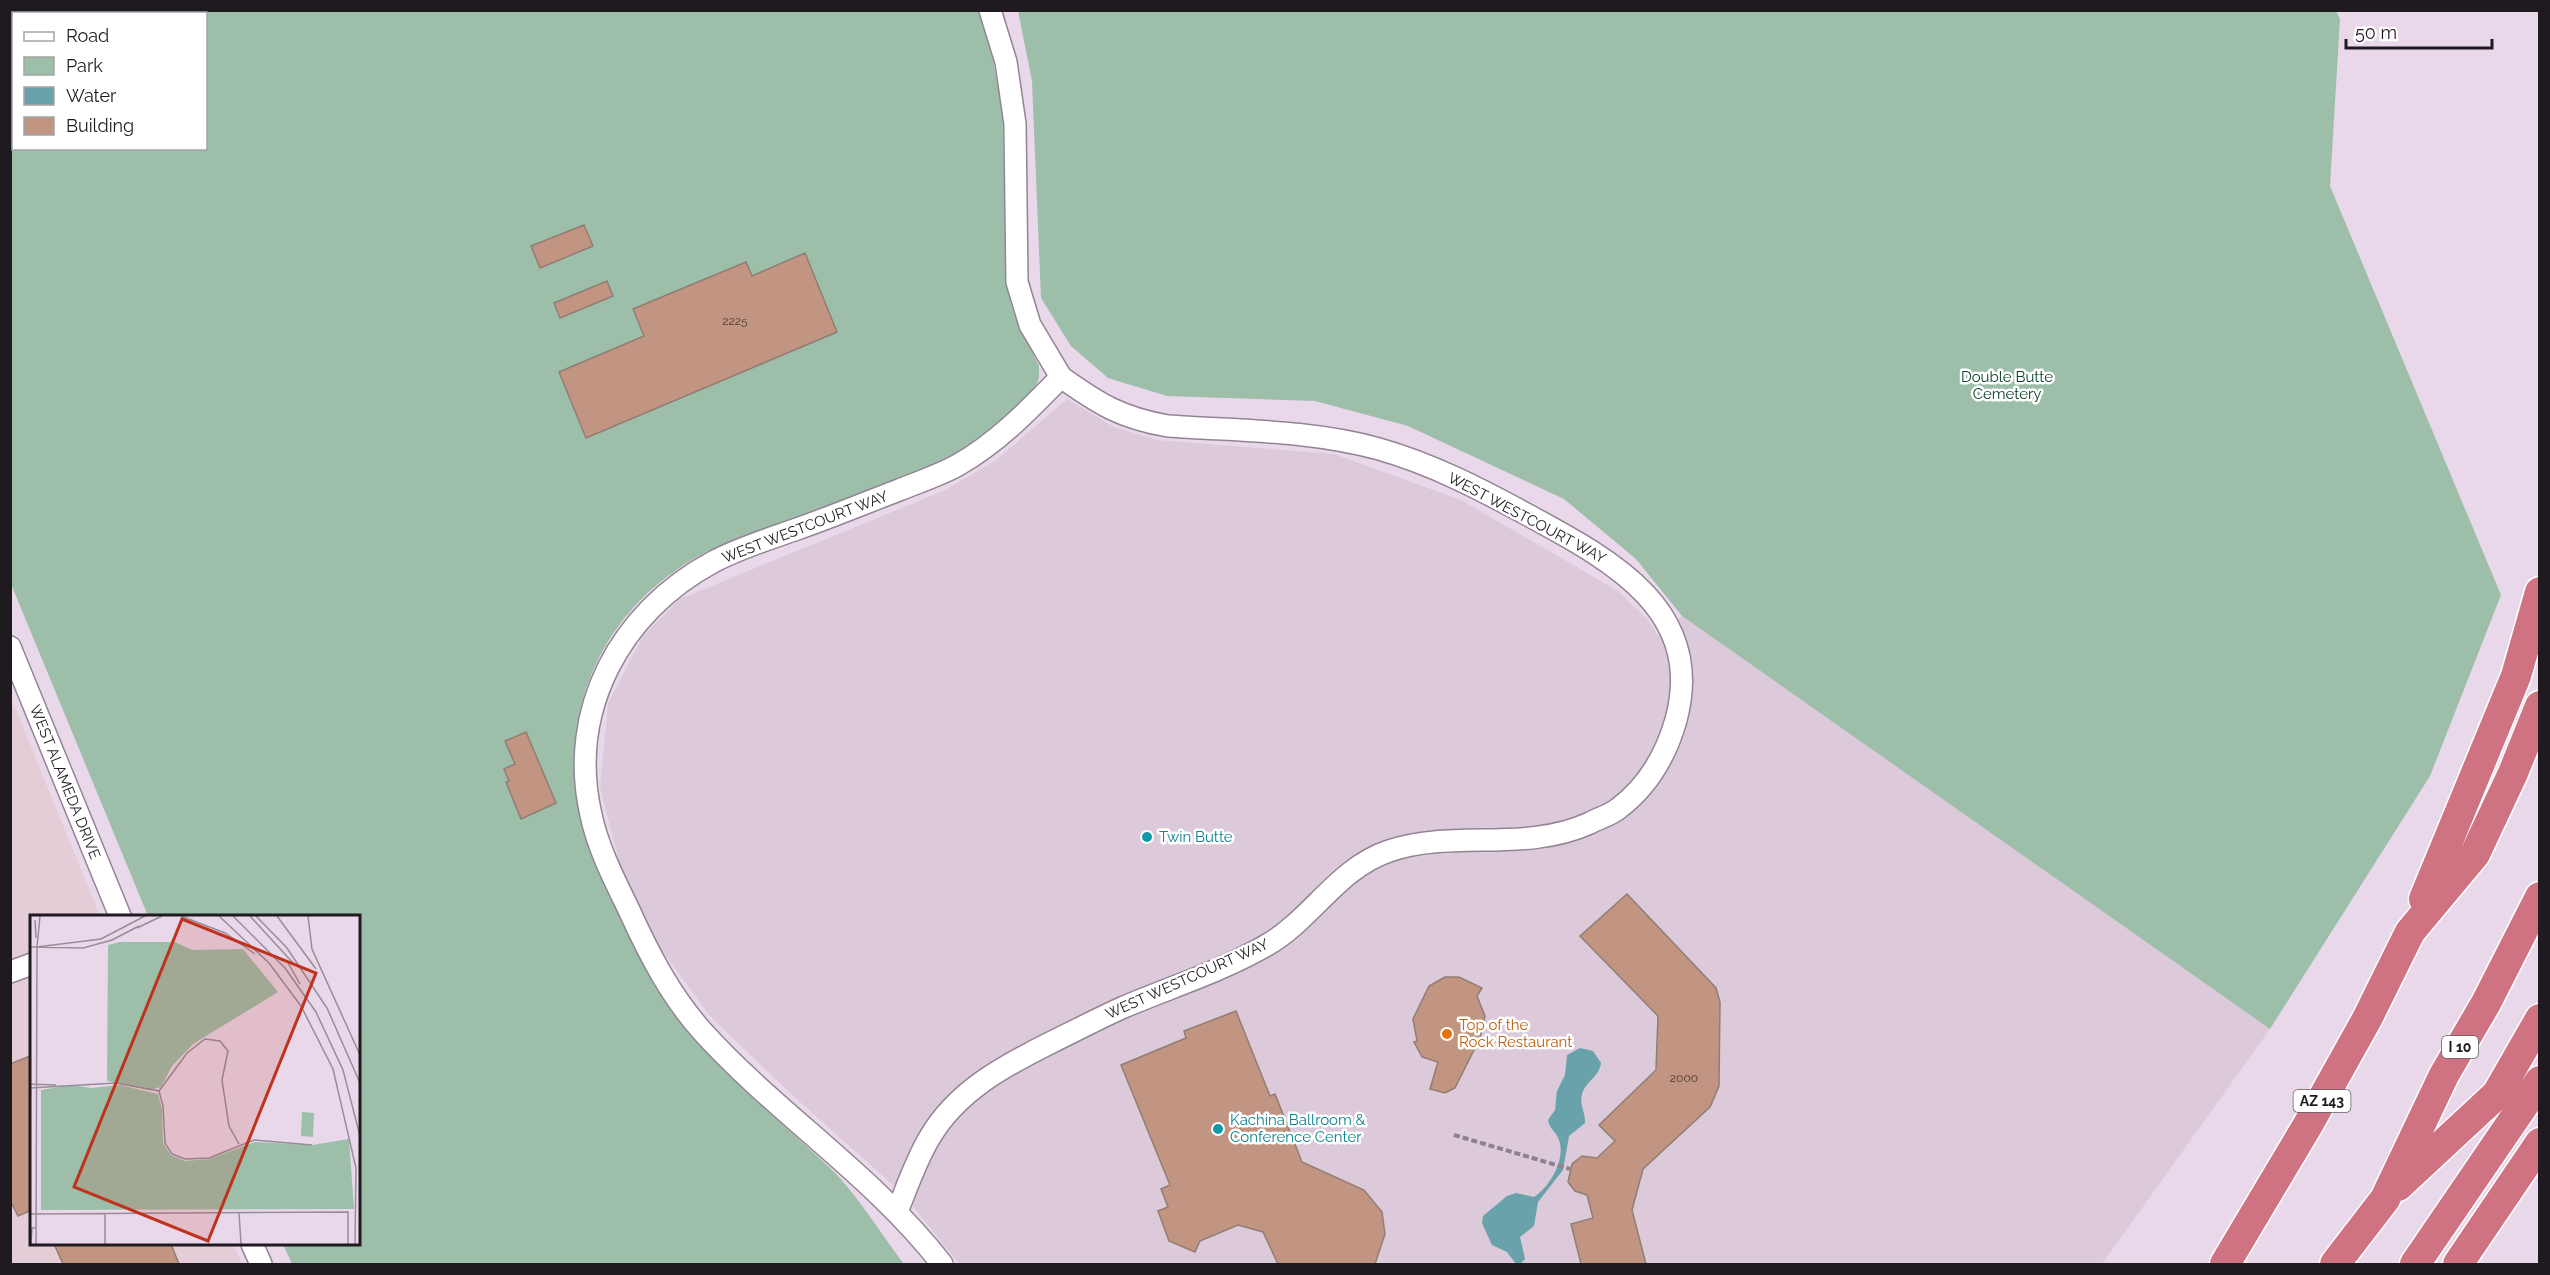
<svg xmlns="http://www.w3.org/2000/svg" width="2550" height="1275" viewBox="0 0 2550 1275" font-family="Raleway,sans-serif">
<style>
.commercial{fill:#dccada}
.industrial{fill:#e5cdd7}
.green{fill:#9dbea9;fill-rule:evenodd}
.water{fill:#69a2aa}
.building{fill:#c19581;stroke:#927d74;stroke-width:1.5}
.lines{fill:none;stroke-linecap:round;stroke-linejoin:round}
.minor-casing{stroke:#938494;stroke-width:24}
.highway-casing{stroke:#fff;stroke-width:33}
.path{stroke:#8c818d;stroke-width:4;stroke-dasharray:6 3;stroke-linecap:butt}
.minor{stroke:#fff;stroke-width:21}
.highway{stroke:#cf7382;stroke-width:30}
.culture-dot{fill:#0f9aa8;stroke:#fff;stroke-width:2}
.food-dot{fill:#e8710a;stroke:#fff;stroke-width:2}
.labels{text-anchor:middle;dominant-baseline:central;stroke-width:5;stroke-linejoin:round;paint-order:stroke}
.number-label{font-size:12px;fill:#483938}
.shield{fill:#fff;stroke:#625f63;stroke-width:1.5}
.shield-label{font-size:14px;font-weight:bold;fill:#1f1a20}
.park-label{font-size:15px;fill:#0c4227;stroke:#fff}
.street-label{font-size:15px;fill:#1f1a20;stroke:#fff}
.culture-label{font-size:15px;fill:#0d838f;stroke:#fff;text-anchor:start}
.food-label{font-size:15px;fill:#c56008;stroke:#fff;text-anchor:start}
.inset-road{fill:none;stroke:#988c99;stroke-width:1.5}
.view{fill:#be321e;fill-opacity:0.15;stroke:#be321e;stroke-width:3}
.inset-edge{fill:none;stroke:#1f1a20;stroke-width:3}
</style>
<rect width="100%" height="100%" fill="#e9d8ea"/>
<!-- commercial -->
<path class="commercial" d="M1067,399L1114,427L1158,440L1334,454L1461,500L1618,591L1648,620L1658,636L1682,616L2270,1029L2102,1264H959L904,1195L789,1092L710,1016L663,952L623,876L600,788L608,703L643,636L680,599L943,491L995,461Z"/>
<!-- industrial -->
<path class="industrial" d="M10,695L100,916H32V1244H233L242,1264H11Z"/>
<!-- green -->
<path class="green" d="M10,11H978L989,38L1003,115L1006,281L1012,308L1039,366V377L1037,384L1026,397L994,427L962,451L927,468L708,551C606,603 555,708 581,820C589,854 605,884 620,916C637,950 653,984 675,1015C718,1073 778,1118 830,1168C857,1194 881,1234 904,1264H292L283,1244H358V916H148L11,584ZM14,14H206V148H14Z
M1018,11H2336L2340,19L2330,186L2501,595L2430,776L2270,1029L1682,616L1636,559L1564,499L1408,426L1315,401L1167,396L1108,378L1071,346L1041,298L1032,81Z"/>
<!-- water -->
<path class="water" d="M1580,1048L1593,1051L1601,1063C1599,1078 1585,1081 1582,1095C1579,1104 1586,1114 1585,1123L1569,1136L1563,1170L1538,1202L1534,1226L1520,1237L1525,1259L1520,1264H1516L1507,1252L1492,1245L1482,1223L1483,1216L1507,1196L1516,1193L1534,1197C1550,1187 1566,1159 1559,1140C1557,1132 1549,1129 1548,1120L1555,1110L1557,1091L1565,1075L1567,1055Z"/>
<!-- building -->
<path class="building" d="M584,225L593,246L540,268L531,246Z
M805,253L837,332L586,438L559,372L644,336L633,309L746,262L752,276Z
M607,281L613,296L560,318L554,303Z
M526,732L556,803L521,819L506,782L509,781L504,769L515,764L505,741Z
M1627,894L1716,988L1720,1002L1719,1086L1710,1107L1643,1169L1632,1210L1646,1264H1581L1571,1224L1593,1218L1587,1195L1575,1191L1568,1182L1572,1164L1582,1156L1597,1158L1615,1141L1599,1125L1656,1070L1658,1016L1580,936Z
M1445,977H1459L1482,988L1477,996L1485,1016L1480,1038L1455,1088L1445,1093L1430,1089L1438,1062L1422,1057L1414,1042L1417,1041L1413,1019L1429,986Z
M1236,1011L1270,1096L1275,1094L1302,1162L1364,1190L1382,1212L1385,1234L1375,1264H1278L1263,1232L1238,1225L1200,1241L1195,1252L1169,1241L1158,1211L1168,1207L1161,1189L1170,1185L1121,1065L1186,1038L1184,1031Z
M32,1055V1210L18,1216L10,1200V1064Z
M54,1244H171L179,1264H63Z"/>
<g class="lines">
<defs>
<path id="minor" d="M10,647L120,916
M10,972L32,964
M897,1212C907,1187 916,1160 930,1137C957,1091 1004,1066 1050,1043C1075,1031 1099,1018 1124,1007C1171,987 1222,971 1267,945C1312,919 1338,868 1389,851C1454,829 1524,853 1590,823C1599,818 1611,815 1619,808C1648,786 1666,755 1676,720C1706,609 1609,559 1528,515C1480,489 1432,464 1379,449C1311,430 1238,431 1168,426C1121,418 1099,404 1061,377
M252,1244L261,1264
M942,1264C873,1175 777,1114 702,1031C670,995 649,954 629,910C614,879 598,848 591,815C567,710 620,612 713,562C739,548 769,539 797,529C831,517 865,503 899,490C919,482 940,475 958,465C998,442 1029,410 1061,377L1030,325L1017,282L1015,124L1006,62L990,10"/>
<path id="highway" d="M2424,899L2516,676L2540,592
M2398,1186L2497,1094L2540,1019
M2225,1264L2309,1123L2367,1019L2410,932L2475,854L2513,773L2540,706
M2335,1264L2385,1199L2444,1075L2486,1003L2540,897
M2415,1264L2540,1081
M2458,1264L2540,1143"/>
</defs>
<!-- minor casing -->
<use href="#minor" class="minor-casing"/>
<!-- highway casing -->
<use href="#highway" class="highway-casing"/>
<!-- path -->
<path class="path" d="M1454,1135L1570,1169"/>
<!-- minor -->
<use href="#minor" class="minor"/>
<!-- highway -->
<use href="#highway" class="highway"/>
</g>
<!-- markers -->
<g class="culture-dot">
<circle cx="1147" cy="837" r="6"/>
<circle cx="1218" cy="1129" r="6"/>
</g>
<circle class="food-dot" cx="1447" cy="1034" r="6"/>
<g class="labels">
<!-- number labels -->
<g class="number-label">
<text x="735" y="321">2225</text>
<text x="1684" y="1078">2000</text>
</g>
<!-- shield labels -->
<g class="shield">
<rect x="2442" y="1036" width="36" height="22" rx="4.5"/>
<rect x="2293.5" y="1090" width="57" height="22" rx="4.5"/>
</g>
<g class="shield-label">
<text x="2460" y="1047">I 10</text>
<text x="2322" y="1101">AZ 143</text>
</g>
<!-- park labels -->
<g class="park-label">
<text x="2007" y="377">Double Butte<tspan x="2007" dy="17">Cemetery</tspan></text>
</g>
<!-- street labels -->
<g class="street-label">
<text transform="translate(1527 518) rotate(28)">WEST WESTCOURT WAY</text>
<text transform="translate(805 527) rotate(-21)">WEST WESTCOURT WAY</text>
<text transform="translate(65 782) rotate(68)">WEST ALAMEDA DRIVE</text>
<text transform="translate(1187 979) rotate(-24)">WEST WESTCOURT WAY</text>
</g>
<!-- culture labels -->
<g class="culture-label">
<text x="1159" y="837">Twin Butte</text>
<text x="1230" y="1120">Kachina Ballroom &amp;<tspan x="1230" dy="17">Conference Center</tspan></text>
</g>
<!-- food labels -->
<g class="food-label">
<text x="1459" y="1025">Top of the<tspan x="1459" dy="17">Rock Restaurant</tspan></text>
</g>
</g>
<!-- overview -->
<g transform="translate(30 915)">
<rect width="330" height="330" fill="#e9d8ea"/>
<path d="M90,27H145L162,35L213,34L248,77L163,129L142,151L131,172L119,175L77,166L78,30ZM42,170L61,173L90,170L128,179L132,194L133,228L141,240L155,246L179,244L225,227L282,230L319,224L324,294L11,295V175ZM272,197L284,198L283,222L271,221Z" fill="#9dbea9"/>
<path class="inset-road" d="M151,1L195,18L225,39M189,1L239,48L271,91L303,154L326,253L325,329M203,1L255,53L286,97L313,155L330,221M220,1L264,49M226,1L257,33L297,93L330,168M247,1L286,54M278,1L282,34L330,140M5,5L6,23M107,13L132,1M0,32L53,33L82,25L109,11M7,32L71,24L115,1M7,32L10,1M257,46L270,69M0,169L26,170M0,173L86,168L129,176L133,191L135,228L142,239L155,244L179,243L224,225L282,230M129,176L157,138L175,124L190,126L198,136L192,165L199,211L209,229M209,298L211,329M0,299L318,297V329M1,329L2,313H6M6,329L7,31M75,329V298"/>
<path class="view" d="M152,4L286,58L178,326L44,272Z"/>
<rect width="330" height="330" class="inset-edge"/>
</g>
<!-- border -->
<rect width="2550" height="1275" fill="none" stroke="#1f1a20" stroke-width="24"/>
<!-- legend -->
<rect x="12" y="12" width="195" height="138" fill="#ffffff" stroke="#a5a3a6" stroke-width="1.5"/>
<rect x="24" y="32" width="30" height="9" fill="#ffffff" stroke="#a5a3a6" stroke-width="1.5"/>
<text x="66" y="42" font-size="18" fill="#1f1a20">Road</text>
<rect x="24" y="57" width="30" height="18" fill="#9dbea9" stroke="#a5a3a6" stroke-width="1.5"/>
<text x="66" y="72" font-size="18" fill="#1f1a20">Park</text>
<rect x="24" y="87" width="30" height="18" fill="#69a2aa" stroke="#a5a3a6" stroke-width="1.5"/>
<text x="66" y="102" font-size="18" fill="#1f1a20">Water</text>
<rect x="24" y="117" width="30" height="18" fill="#c19581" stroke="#a5a3a6" stroke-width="1.5"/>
<text x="66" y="132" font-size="18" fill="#1f1a20">Building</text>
<!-- scale -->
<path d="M2346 39v9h146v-9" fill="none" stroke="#1f1a20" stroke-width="3"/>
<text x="2355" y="39" font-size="18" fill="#1f1a20" stroke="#ffffff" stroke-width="4.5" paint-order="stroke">50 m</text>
</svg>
